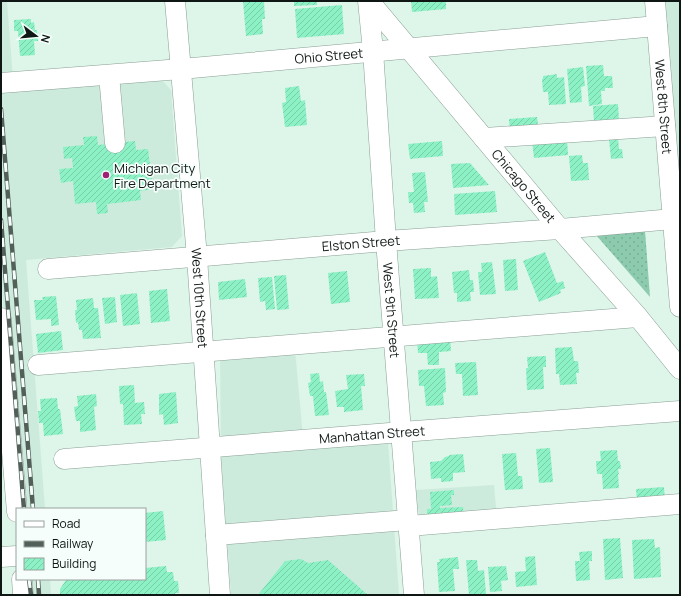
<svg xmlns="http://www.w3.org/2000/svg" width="681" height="596" viewBox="0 0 681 596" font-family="Manrope,sans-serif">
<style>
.built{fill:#cdebdc}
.grass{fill:url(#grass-dots)}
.building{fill:url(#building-hatch)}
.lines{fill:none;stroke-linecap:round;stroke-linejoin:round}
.minor-casing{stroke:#8a9f95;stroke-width:21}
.minor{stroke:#fff;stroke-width:20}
.rail-casing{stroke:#53605a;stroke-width:4.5}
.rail{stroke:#f5fefa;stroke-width:3;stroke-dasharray:9;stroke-linecap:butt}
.poi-dot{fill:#9e2176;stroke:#f5fefa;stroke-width:1.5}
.labels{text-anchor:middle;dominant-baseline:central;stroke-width:3.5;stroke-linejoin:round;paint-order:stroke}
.street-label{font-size:13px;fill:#0f1714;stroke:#f5fefa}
.poi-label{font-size:13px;fill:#0f1714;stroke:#f5fefa;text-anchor:start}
</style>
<defs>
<pattern id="grass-dots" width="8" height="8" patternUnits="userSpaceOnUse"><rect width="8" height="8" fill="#8ccbae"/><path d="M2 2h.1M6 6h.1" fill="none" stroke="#78ae95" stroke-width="1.8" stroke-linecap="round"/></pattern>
<pattern id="building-hatch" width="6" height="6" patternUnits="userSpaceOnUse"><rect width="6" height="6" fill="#8cf1c5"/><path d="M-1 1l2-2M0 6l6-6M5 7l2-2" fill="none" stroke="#78cea8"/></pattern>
</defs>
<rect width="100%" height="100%" fill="#def5e9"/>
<!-- built -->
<path class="built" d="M1,1H7L14,91L161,79L171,90L182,236L172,247L26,260L45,509H19L1,275Z
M665,1H680V198Z
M295,350L304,448L388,442L399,595H231L221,456L220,356Z
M494,485L497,519L420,525L416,490Z
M25,579H50L51,595H26Z"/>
<!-- grass -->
<path class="grass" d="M645,231L650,297L596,235Z"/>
<!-- building -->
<path class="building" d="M243,1H264L265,19H262L263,34L246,36Z
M294,1H317V5L294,6Z
M411,1H446V9L412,12Z
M342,5L344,34L297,38L295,9Z
M31,19V23L34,22L35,30H37L38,41H34L35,55L20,56L18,31H14V20Z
M603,65L604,76H612L613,88H605V91H601L602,104L589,106L586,66Z
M583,67L585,86L581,87L582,102L570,103L567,69Z
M557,74V78L564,77L566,104L549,105L548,92H543L542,79H543V76Z
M299,86L301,101L305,100L307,125L285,127L282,103L286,102L285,88Z
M618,104L619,120L594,122L593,106Z
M537,117L539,131L510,134L509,119Z
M97,136L98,145L135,141L136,150L148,149L153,189L140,191L141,200L107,204L108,213L97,214L96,202L75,204L73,181L61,183L59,169L73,168L72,158L64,159L63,147L84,145L83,137Z
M618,138L619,149H622L623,158L611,159L609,139Z
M567,139L568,155L534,158L532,141Z
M442,141L443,156L410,159L408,144Z
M582,155L583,163H588L589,180L571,181L569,156Z
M470,163L489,185L453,188L451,164Z
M425,172L428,202H424L425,212L414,213L413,203H409L408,192H414L412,173Z
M495,191L497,212L455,215L454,194Z
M545,252L557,283L563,281L565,288L560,290L561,293L539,302L523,261Z
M516,259L518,290L505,291L503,260Z
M492,262L496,294L480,295L478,272H482L481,263Z
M431,268V277L437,276L439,298L415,299L413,269Z
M469,270L470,280H473L474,292H470L471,301L457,302V293H454L452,272Z
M347,271L350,302L331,304L328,273Z
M286,275L289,309L277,310L274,276Z
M272,277L275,309L266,310L265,301L260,302L258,278Z
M245,279L247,297L219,300L218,282Z
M167,289L170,321L151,323L149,291Z
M137,293L140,324L123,326L120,295Z
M56,296L59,325L51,326V319L36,320L34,300H43L42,297Z
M115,297L117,322L105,324L102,298Z
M93,298L94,308H98L101,338L83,339L82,330H79L78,322L76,323L75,310H77L76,300Z
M61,331L63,350L38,353L36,334Z
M450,338L451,351L439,352V365H428L427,353H418L417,341Z
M572,347L574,361H578L579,373H576L577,384L560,385L559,374H556L555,348Z
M546,356V367H543L544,389L527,390L526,368H528L527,357Z
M476,362L478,395L463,396L462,374H456L455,363Z
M445,368L446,392L443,393L444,405L426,406L424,386H419L418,370Z
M319,373L320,382L323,381L324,392H326L329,415L315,416L313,396H310L308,383L311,382L310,374Z
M364,374L365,386H361L363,410L344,412V407H337L335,391L348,389L346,375Z
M134,385L135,403L144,402L145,414H141L142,424L124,425L123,404H120L119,386Z
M176,392L178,423L164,425L163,414L159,415V394Z
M96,394L97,406L94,407L96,430L80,432V421H76L74,407L78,406L77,396Z
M57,398L58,409H60L63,434L44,436L43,423H39L38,411H41L40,399Z
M550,448L553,482L539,483L536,449Z
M617,450L618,461H620L621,469H618L619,474H618L619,488L603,489L602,474H597L596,461H601L600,451Z
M516,453L518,476H522L523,489L505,490L502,454Z
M463,454L465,472L453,473V481L441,482V478L431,479L430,462L441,461L445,457L449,456V455Z
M664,487L665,501L637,503L636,489Z
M454,490V495H451L452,505L440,506V508L463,507L464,517L427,520V509H431L430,492Z
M163,511L166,540L145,542V513Z
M620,538L623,578L605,580L603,539Z
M654,539L655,548L660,547L661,577L634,579L632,540Z
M592,551V561H589L590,580L576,581L575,561H580L579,552Z
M535,556L537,585L516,587L515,572L526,571L525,557Z
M458,557L459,569H453L455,591L439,592L437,562H440L439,559Z
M301,559L308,563L328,560L368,595H258L285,561Z
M466,560H477L478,571L484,570L486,594L469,595Z
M166,566L167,572H173L174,581H178L179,593H175V595H60V589L66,580L77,579H145V568Z
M506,566L508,580L501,581L502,591L490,592L488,567Z"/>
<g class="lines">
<defs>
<g id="minor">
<path id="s1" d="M175,1L197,257L220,595"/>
<path id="s2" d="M368,1L373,51L386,241L414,595"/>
<path id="s3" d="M369,1L560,229L638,317L680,369"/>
<path id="s4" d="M655,1L680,307"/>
<path d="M109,75L115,143"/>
<path id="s5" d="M1,83L181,69L657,26"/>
<path d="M484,138L665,126"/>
<path id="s6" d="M48,269L386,241L560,229L673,219"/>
<path d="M1,318L17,512"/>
<path d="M38,365L638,317"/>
<path id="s7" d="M64,459L402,432L680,411"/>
<path d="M409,526L680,504"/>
<path d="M216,535L408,520"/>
<path d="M1,557L17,556"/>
<path d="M22,579L23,595"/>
</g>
</defs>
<!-- minor casing -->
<use href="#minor" class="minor-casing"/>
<!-- minor -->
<use href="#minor" class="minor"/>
<defs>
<path id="rail" d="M1,109L33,509
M1,220L24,509
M29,579L31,595
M38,579L39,595"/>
</defs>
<!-- rail casing -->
<use href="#rail" class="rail-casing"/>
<!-- rail -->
<use href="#rail" class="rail"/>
</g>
<!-- markers -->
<circle class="poi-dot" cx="106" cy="175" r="4"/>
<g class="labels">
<!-- street labels -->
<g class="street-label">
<text stroke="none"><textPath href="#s5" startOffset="329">Ohio Street</textPath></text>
<text stroke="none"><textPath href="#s4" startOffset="106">West 8th Street</textPath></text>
<text stroke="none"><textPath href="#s3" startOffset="241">Chicago Street</textPath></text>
<text stroke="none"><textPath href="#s6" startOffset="314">Elston Street</textPath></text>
<text stroke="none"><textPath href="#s1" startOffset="298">West 10th Street</textPath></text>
<text stroke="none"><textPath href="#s2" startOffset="310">West 9th Street</textPath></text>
<text stroke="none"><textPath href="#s7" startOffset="309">Manhattan Street</textPath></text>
</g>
<!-- poi labels -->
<g class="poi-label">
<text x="114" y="168">Michigan City<tspan x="114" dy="15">Fire Department</tspan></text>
</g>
</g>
<!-- border -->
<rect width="681" height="596" fill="none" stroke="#0f1714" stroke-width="4"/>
<!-- legend -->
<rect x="16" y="508" width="130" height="72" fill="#f5fefa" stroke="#99a29e"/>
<rect x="24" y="521" width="20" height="6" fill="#ffffff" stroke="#99a29e"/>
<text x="52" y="528" font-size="12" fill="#0f1714">Road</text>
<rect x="24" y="541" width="20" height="6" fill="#53605a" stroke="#99a29e"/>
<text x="52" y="548" font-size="12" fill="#0f1714">Railway</text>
<rect x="24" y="558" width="20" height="12" fill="url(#building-hatch)" stroke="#99a29e"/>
<text x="52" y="568" font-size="12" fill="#0f1714">Building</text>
<!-- north arrow -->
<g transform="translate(36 36) rotate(106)" stroke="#f5fefa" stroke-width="3" paint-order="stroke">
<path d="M0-3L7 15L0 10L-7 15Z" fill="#0f1714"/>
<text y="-6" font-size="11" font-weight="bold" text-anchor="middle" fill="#0f1714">N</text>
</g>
</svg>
